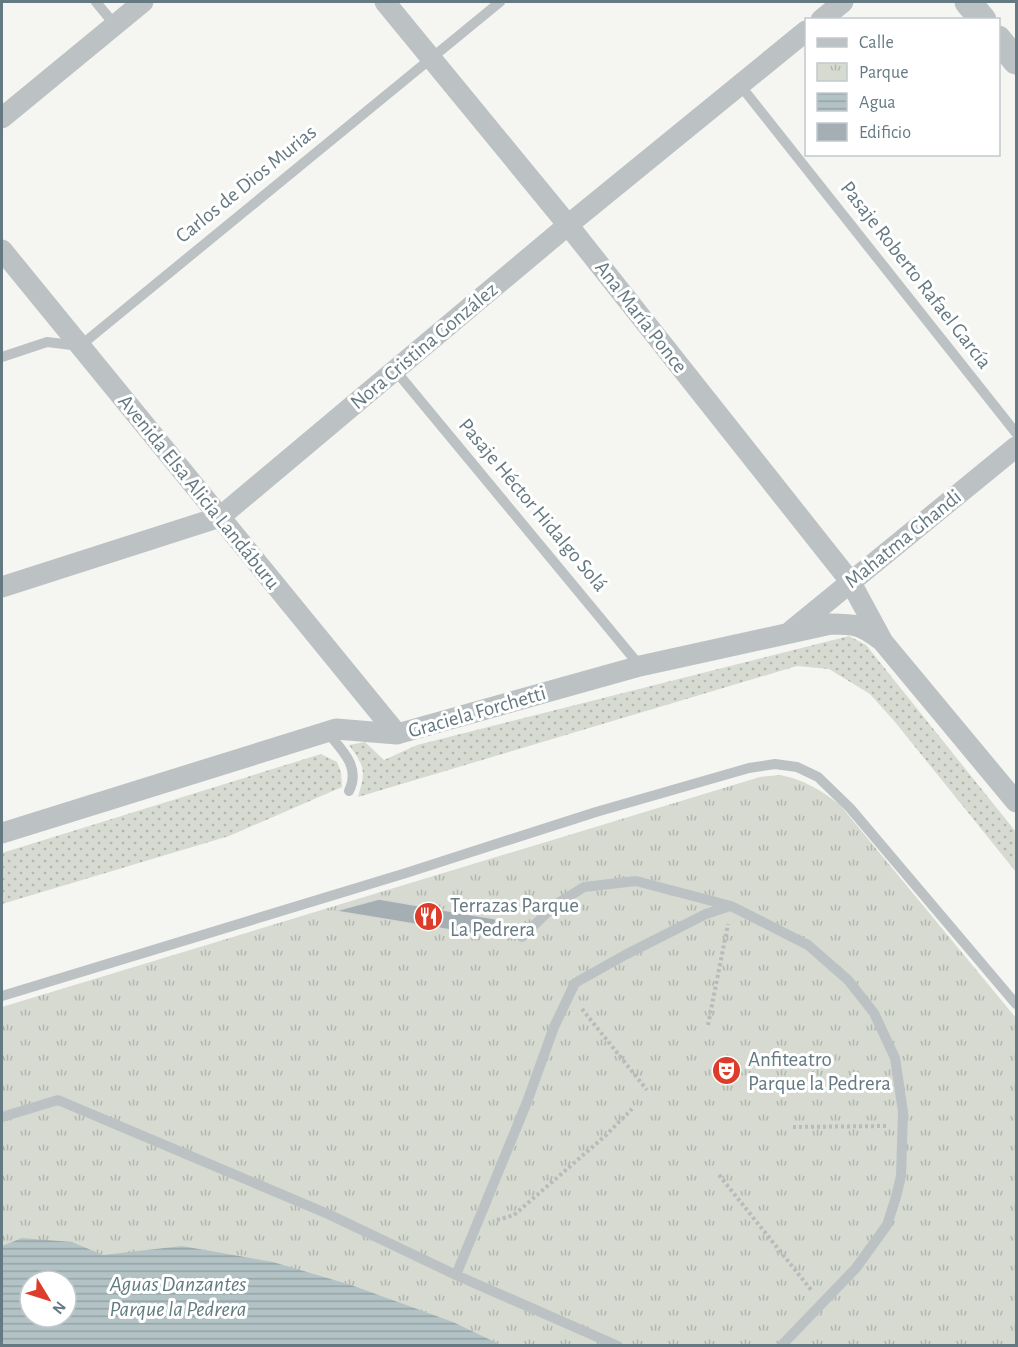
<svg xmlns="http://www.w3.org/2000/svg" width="1018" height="1347" viewBox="0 0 1018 1347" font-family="'Alegreya Sans',sans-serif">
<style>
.grass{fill:url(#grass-dots)}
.park{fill:url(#park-tufts);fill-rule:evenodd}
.water{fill:url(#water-rules);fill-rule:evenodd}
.building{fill:#a5afb3;stroke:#d7d6d4;stroke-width:1.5}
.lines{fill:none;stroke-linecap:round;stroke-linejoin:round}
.path{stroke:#b7bbbc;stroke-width:4;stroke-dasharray:3 3;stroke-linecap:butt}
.service{stroke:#bcc2c4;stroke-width:10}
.minor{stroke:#bcc2c4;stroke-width:21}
.tertiary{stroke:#bcc2c4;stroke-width:27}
.labels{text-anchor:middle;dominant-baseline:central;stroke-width:6;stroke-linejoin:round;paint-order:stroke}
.street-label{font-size:21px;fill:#657982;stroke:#fff}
.poi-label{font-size:21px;fill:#657982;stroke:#fff;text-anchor:start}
.water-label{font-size:22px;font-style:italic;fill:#617b7f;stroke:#fff}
</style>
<defs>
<pattern id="grass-dots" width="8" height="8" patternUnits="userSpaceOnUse" patternTransform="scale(1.5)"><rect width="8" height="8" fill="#d6dad1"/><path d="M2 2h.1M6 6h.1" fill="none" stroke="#b1b6af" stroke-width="1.8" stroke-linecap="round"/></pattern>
<pattern id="park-tufts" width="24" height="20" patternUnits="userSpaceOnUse" patternTransform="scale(1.5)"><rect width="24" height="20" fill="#d6dad1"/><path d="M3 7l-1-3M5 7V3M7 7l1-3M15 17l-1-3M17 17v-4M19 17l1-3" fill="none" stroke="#b1b6af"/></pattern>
<pattern id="water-rules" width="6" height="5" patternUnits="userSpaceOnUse" patternTransform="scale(1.5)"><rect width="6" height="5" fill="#b3c3c5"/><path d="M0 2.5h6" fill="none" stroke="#95a3a5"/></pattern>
</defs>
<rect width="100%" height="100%" fill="#f5f5f2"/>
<!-- grass -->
<path class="grass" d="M849,636L866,645L1016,832V872L895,722L870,694L829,669L797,666L358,797C366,771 365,767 349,745L365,742L384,760L417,745Z
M321,754L337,762L341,772L342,787L229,836L2,904V853Z"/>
<!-- park -->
<path class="park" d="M779,775C803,779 821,790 840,805L1016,1018V1345L2,1346V1007L760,777ZM30,1281H66V1317H30Z"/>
<!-- water -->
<path class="water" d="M22,1238L72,1242L103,1255L182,1246L273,1262L351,1285L453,1322L501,1345H2V1246ZM30,1281H66V1317H30Z"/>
<!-- building -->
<path class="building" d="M379,899L496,919L493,937L335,911Z"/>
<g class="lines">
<!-- path -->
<path class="path" d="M582,1009L647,1090
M708,1025L728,924
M793,1127L887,1126
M719,1175L812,1291
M497,1220L514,1215L605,1136L632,1109"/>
<!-- service -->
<path class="service" d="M96,2L115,25
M740,85L1016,433
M2,357L47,342L80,346L500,2
M395,370L640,666
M327,732C342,750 361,767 349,791
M522,937L555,905L584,887L636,881L731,906L808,945L848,980L874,1013L895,1058L903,1112L901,1176L896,1197L887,1225L856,1268L781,1346
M2,996L406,873L596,812L749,768L775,764L797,767L818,777L850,808L1016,1004
M2,1117L58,1100L328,1214L456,1275L618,1346
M456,1275L527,1102L554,1027L575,983L625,955L706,914L730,906"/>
<!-- minor -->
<path class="minor" d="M385,2L568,225L850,581L883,642L1016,802
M821,20L843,2
M2,118L143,2
M2,250L397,734
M2,587L220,517L568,225L806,31
M791,631L1016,447
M2,833L336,729L397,734L640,666L831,624C856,624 861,625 881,640"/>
<!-- tertiary -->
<path class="tertiary" d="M968,2L983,20
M998,39L1016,61"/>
</g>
<!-- icons -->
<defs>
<symbol id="restaurant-disc" viewBox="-11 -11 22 22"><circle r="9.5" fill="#dd3c2a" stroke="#fff"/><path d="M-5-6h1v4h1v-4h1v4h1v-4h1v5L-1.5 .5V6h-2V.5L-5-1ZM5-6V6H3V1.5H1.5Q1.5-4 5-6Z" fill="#fff"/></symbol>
<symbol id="theatre-disc" viewBox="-11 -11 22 22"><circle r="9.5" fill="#dd3c2a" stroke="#fff"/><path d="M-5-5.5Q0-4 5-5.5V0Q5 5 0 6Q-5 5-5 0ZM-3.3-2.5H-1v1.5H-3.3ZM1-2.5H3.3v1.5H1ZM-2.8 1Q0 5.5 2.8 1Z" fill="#fff"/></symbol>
</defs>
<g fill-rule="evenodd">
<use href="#restaurant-disc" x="412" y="900" width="33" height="33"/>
<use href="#theatre-disc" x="710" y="1054" width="33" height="33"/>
</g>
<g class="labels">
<!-- street labels -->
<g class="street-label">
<text transform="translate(246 184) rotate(-39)">Carlos de Dios Murias</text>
<text transform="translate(916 275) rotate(52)">Pasaje Roberto Rafael García</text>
<text transform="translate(641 317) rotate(52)">Ana María Ponce</text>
<text transform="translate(424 346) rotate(-40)">Nora Cristina González</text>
<text transform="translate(199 492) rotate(51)">Avenida Elsa Alicia Landáburu</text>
<text transform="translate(533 505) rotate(50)">Pasaje Héctor Hidalgo Solá</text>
<text transform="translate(903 539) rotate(-39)">Mahatma Ghandi</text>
<text transform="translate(477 712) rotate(-16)">Graciela Forchetti</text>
</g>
<!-- poi labels -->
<g class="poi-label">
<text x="450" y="905">Terrazas Parque<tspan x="450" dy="24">La Pedrera</tspan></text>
<text x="748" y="1059">Anfiteatro<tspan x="748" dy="24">Parque la Pedrera</tspan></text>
</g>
<!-- water labels -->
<g class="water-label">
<text x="178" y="1284">Aguas Danzantes<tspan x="178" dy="25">Parque la Pedrera</tspan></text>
</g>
</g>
<!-- border -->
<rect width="1018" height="1347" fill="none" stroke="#657982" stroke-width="6"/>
<!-- legend -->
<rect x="805" y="18" width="195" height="138" fill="#ffffff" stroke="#c1c9cd" stroke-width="1.5"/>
<rect x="817" y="38" width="30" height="9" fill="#bcc2c4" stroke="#c1c9cd" stroke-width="1.5"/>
<text x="859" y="48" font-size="18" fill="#657982">Calle</text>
<rect x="817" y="63" width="30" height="18" fill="url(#park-tufts)" stroke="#c1c9cd" stroke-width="1.5"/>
<text x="859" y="78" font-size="18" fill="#657982">Parque</text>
<rect x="817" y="93" width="30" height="18" fill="url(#water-rules)" stroke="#c1c9cd" stroke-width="1.5"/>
<text x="859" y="108" font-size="18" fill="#657982">Agua</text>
<rect x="817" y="123" width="30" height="18" fill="#a5afb3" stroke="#c1c9cd" stroke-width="1.5"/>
<text x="859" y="138" font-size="18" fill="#657982">Edificio</text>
<!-- north arrow -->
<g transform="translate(48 1299) rotate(128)"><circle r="28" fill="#ffffff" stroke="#c1c9cd" stroke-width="1.5"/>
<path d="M0-4.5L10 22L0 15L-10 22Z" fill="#dd3c2a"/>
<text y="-9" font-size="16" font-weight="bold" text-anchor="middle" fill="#657982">N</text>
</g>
</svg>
